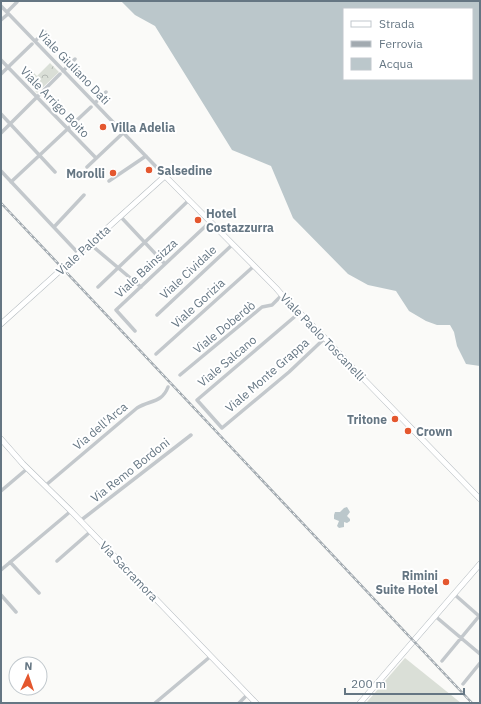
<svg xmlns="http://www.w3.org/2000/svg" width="481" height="704" viewBox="0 0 481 704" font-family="'IBM Plex Sans',sans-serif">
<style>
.park{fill:url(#park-crowns)}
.pitch{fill:#dadfd7}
.water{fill:#bbc7cb;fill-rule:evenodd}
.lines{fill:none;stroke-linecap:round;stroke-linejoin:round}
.secondary-casing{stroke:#b3babf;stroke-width:6}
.street{stroke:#c3c8cc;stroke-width:3.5}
.secondary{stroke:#fff;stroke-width:5}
.rail-casing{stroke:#a2aab0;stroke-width:2.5}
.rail{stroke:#fff;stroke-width:1;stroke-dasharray:3;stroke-linecap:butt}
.poi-dot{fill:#e4572e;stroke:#fff;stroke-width:1.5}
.labels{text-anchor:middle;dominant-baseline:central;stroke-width:4;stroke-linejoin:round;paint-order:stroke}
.street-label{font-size:12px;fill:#657683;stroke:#fff}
.poi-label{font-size:12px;font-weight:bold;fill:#657683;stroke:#fff;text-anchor:start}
</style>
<defs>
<pattern id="park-crowns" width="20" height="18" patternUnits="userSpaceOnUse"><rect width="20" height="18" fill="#dadfd7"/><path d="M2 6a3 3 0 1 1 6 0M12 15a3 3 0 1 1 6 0" fill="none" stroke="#b4b9b4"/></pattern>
</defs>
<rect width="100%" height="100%" fill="#fafaf8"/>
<!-- park -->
<path class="park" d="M50,63L59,72L37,93L31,86L33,84L28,79L34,73L37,76Z"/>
<!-- pitch -->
<path class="pitch" d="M405,658L461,703H366Z"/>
<!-- water -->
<path class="water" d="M121,1H480V366L466,364L457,346L454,332L450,325H437L426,321L409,311L396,291L368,285L348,274L293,218L271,166L232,150L155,26L135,15ZM344,9H472V79H344Z
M347,507L350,512L347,516L350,519V521L347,523L344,522V527L339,528L337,526L339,521L334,519V515L335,512H340L344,508Z"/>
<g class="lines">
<defs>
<path id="secondary" d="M1,324L165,176L276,288L282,295L322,335L354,369L480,499
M1,439L23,464L71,511L256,703
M360,703L480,564"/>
</defs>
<!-- secondary casing -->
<use href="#secondary" class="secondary-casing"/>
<!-- street -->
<path class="street" d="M1,6L165,176
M7,12L17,2
M1,20L8,14
M35,41L45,32
M1,60L96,158
M63,71L75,59
M1,74L32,44
M95,103L106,92
M1,114L55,172
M1,133L60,74
M87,167L123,133
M1,171L79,254
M109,181L146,156
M11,182L91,107
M120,216L165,264
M54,227L84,195
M90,244L141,287
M98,287L189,200
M299,313L197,400L222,428L289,372L325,338
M157,315L232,245
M135,331L116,310L211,221
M156,354L254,266
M180,375L262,307L272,305L282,295
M46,485L137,408C150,400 162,403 168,387
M1,491L28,468
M80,521L191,435
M57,561L90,532
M10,562L39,593
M1,570L71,511
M454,594L479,616
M1,595L16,612
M435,616L480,654
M442,661L480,615
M463,684L480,663
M155,703L211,656
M239,703L248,694"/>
<!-- secondary -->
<use href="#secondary" class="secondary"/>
<defs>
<path id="rail" d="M1,203L472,703"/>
</defs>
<!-- rail casing -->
<use href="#rail" class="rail-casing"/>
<!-- rail -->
<use href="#rail" class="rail"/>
</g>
<!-- markers -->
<g class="poi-dot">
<circle cx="103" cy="127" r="4"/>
<circle cx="149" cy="170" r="4"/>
<circle cx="113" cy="173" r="4"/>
<circle cx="198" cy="220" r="4"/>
<circle cx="395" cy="419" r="4"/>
<circle cx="408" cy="431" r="4"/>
<circle cx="446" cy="582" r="4"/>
</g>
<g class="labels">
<!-- street labels -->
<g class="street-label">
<text transform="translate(74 67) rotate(46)">Viale Giuliano Dati</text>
<text transform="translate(55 102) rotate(46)">Viale Arrigo Boito</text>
<text transform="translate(83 250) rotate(-42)">Viale Palotta</text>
<text transform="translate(146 268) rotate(-43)">Viale Bainsizza</text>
<text transform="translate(188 272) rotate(-43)">Viale Cividale</text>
<text transform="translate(198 303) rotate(-42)">Viale Gorizia</text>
<text transform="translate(224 327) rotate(-39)">Viale Doberdò</text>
<text transform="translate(323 337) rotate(46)">Viale Paolo Toscanelli</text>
<text transform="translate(227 361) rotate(-40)">Viale Salcano</text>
<text transform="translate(267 375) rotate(-41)">Viale Monte Grappa</text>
<text transform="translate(100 426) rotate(-40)">Via dell'Arca</text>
<text transform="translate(130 470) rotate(-38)">Via Remo Bordoni</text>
<text transform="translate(129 571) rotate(46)">Via Sacramora</text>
</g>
<!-- poi labels -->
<g class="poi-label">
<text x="111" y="127">Villa Adelia</text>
<text x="157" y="170">Salsedine</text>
<text x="105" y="173" text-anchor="end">Morolli</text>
<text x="206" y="213">Hotel<tspan x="206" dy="14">Costazzurra</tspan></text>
<text x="387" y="419" text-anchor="end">Tritone</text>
<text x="416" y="431">Crown</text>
<text x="438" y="575" text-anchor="end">Rimini<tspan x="438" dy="14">Suite Hotel</tspan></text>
</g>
</g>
<!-- border -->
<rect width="481" height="704" fill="none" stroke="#657683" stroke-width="4"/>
<!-- legend -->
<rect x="343" y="8" width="130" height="72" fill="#ffffff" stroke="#c1c8cd"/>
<rect x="351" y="21" width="20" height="6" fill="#ffffff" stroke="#c1c8cd"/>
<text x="379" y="28" font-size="12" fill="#657683">Strada</text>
<rect x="351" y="41" width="20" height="6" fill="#a2aab0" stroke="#c1c8cd"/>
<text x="379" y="48" font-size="12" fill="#657683">Ferrovia</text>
<rect x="351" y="58" width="20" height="12" fill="#bbc7cb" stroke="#c1c8cd"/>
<text x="379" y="68" font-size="12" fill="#657683">Acqua</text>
<!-- north arrow -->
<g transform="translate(28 676) rotate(3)"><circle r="19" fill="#ffffff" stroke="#c1c8cd"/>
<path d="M0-3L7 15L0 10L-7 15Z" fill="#e4572e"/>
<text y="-6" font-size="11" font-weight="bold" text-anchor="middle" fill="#657683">N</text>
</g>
<!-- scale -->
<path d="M345 688v6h119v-6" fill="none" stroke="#657683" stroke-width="2"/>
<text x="351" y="688" font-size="12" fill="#657683" stroke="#ffffff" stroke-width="3" paint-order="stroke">200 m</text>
</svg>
